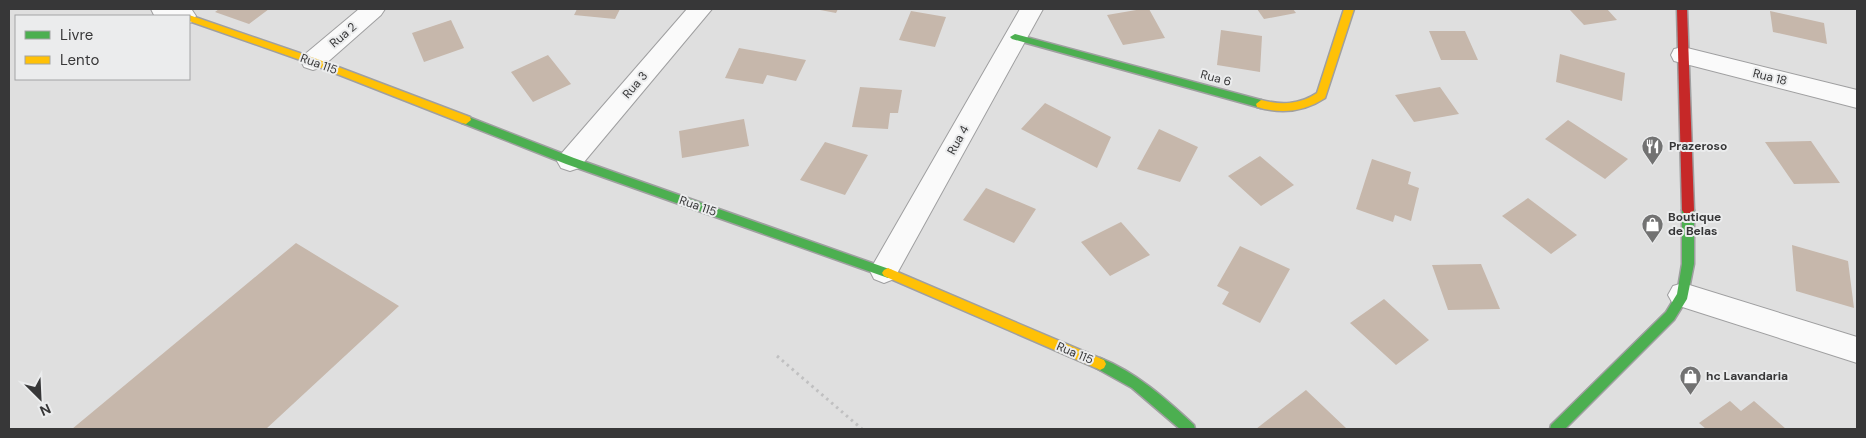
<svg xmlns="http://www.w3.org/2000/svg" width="1866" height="438" viewBox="0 0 1866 438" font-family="'DM Sans',sans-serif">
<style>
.building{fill:#c6b7ab}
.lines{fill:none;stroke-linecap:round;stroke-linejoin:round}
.street-casing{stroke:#9f9fa0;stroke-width:2}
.fast-casing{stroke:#9f9fa0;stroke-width:3}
.slow-casing{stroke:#9f9fa0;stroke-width:3}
.jam-casing{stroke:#9f9fa0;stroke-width:3}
.path{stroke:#c0c0c1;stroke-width:3;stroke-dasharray:2.5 4;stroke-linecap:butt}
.street{fill:#fafafa;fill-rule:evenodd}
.fast{fill:#4caf50;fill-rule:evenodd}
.slow{fill:#ffc107;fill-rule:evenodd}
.jam{fill:#c62828;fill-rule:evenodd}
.labels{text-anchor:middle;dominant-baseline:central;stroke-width:4;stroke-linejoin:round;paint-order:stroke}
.street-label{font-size:12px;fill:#373738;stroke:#ebeced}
.poi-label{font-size:12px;font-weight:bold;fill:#373738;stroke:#ebeced;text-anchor:start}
</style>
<rect width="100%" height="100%" fill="#dfdfdf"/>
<!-- building -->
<path class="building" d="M219,9H269L249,24L215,12Z
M577,9H620L615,19L574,15Z
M815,9H838L836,13Z
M1142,9H1149L1165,38L1123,45L1107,15Z
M1257,9H1293L1296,13L1264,19Z
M1569,9H1607L1617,20L1584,25Z
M911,11L946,17L935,47L899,40Z
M1770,11L1824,23L1827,44L1773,32Z
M451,20L464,48L424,62L412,33Z
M1221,30L1262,36L1260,72L1217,65Z
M1429,31H1465L1478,60H1441Z
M739,48L806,60L796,81L767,75L763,84L725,78Z
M1560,54L1625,73L1622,101L1556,82Z
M548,55L571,84L533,102L511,72Z
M860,87L902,90L898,113H890L888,129L852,127Z
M1440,87L1459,114L1414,122L1395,95Z
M1045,103L1111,137L1097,168L1021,129Z
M744,119L749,146L682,158L679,131Z
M1568,120L1628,159L1605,179L1545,139Z
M1159,129L1198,147L1180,182L1137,169Z
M1811,141L1840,183L1794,184L1765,142Z
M825,142L868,155L845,195L800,180Z
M1260,156L1294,185L1261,206L1228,176Z
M1372,159L1411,172L1408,184L1419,188L1411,221L1395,215L1393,222L1356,209Z
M986,188L1036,209L1014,243L963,220Z
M1528,198L1577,235L1551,254L1502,216Z
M1121,222L1150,255L1110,276L1081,242Z
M296,243L399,306L266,429H72Z
M1792,245L1848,261L1854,308L1796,291Z
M1240,246L1290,269L1260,323L1222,304L1229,292L1217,286Z
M1481,264L1500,309L1448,310L1432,265Z
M1384,299L1429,340L1396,365L1350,323Z
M1306,390L1347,429H1256Z
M1730,401L1741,411L1754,401L1786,429H1706L1699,423Z"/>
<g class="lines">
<defs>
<path id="street" d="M151,9H187L192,10L196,16L192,22L189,23V16L154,15Z
M359,9H385L381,15L322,67L313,70L304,67L301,61L304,55Z
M687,9H712L579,168L570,171L561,168L557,161L561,154Z
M1020,9H1043L894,279L884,283L874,279L870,271L874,263Z
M1683,47L1857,90V108L1674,61L1671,55L1674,49Z
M1683,283L1857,337V363L1673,304L1668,295L1673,286Z"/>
<path id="fast" d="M1015,34L1261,100L1266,104L1261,108L1012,39L1010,37Z
M466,116L574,158L892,270L894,273L892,276L888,278L566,164L462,123L461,120L462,117Z
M1688,206L1692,207L1694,210V264L1687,299L1674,320L1565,429H1550L1551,425L1666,312L1677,294L1682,264V210L1684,207Z
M1100,358C1136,372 1166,399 1194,425L1195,429H1180L1132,388L1096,368L1094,364L1096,360Z"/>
<path id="slow" d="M1344,9H1354L1325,98C1304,112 1281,114 1257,107L1256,104L1261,100C1281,105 1299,105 1317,93Z
M189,15L317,59L470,117L471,120L466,124L462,123L309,63L189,21V16H185Z
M888,268L1104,360L1106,364L1104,368L1100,370L1096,368L884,276L882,273L884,270Z"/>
<path id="jam" d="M1677,9H1687L1694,210L1692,213H1684L1682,210Z"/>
</defs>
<!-- street casing -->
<use href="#street" class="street-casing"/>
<!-- fast casing -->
<use href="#fast" class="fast-casing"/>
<!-- slow casing -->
<use href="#slow" class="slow-casing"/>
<!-- jam casing -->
<use href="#jam" class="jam-casing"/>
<!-- path -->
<path class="path" d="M777,356L862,429"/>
<!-- street -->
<use href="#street" class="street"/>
<!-- fast -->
<use href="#fast" class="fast"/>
<!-- slow -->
<use href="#slow" class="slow"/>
<!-- jam -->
<use href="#jam" class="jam"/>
</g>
<!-- icons -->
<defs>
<symbol id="restaurant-pin" viewBox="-11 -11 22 30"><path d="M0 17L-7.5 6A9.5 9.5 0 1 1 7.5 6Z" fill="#727272" stroke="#ebeced"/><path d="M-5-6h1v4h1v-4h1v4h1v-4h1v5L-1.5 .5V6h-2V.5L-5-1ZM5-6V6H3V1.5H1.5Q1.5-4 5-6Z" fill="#fff"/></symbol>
<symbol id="shop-pin" viewBox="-11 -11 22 30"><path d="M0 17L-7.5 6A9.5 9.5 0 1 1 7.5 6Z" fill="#727272" stroke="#ebeced"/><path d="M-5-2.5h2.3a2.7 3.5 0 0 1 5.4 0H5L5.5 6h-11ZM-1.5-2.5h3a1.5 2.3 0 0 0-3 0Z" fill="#fff"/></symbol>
</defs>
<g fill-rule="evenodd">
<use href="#restaurant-pin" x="1640" y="134" width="25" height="34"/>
<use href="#shop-pin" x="1640" y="212" width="25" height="34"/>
<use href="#shop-pin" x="1678" y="364" width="25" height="34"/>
</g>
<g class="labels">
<!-- street labels -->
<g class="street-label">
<text transform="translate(343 35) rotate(-41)">Rua 2</text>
<text transform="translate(319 64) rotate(20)">Rua 115</text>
<text transform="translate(1770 77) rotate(14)">Rua 18</text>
<text transform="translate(1216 78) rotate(15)">Rua 6</text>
<text transform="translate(635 85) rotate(-49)">Rua 3</text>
<text transform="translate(958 140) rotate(-61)">Rua 4</text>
<text transform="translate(698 206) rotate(19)">Rua 115</text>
<text transform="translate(1075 353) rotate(23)">Rua 115</text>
</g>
<!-- poi labels -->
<g class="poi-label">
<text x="1669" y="146">Prazeroso</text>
<text x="1668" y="217">Boutique<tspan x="1668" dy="14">de Belas</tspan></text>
<text x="1706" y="376">hc Lavandaria</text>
</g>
</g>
<!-- border -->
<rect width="1866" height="438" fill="none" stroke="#373738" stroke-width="20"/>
<!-- legend -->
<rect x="15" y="15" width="175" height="65" fill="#ebeced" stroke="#a3a4a5"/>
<rect x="25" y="31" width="25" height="8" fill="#4caf50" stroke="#a3a4a5"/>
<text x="60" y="40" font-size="15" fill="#373738">Livre</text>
<rect x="25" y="56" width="25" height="8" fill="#ffc107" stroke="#a3a4a5"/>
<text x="60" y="65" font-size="15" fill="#373738">Lento</text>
<!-- north arrow -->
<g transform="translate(40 398) rotate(156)" stroke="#ebeced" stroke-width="4" paint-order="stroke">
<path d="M0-4L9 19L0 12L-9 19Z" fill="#373738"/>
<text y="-8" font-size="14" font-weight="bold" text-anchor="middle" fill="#373738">N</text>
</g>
</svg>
